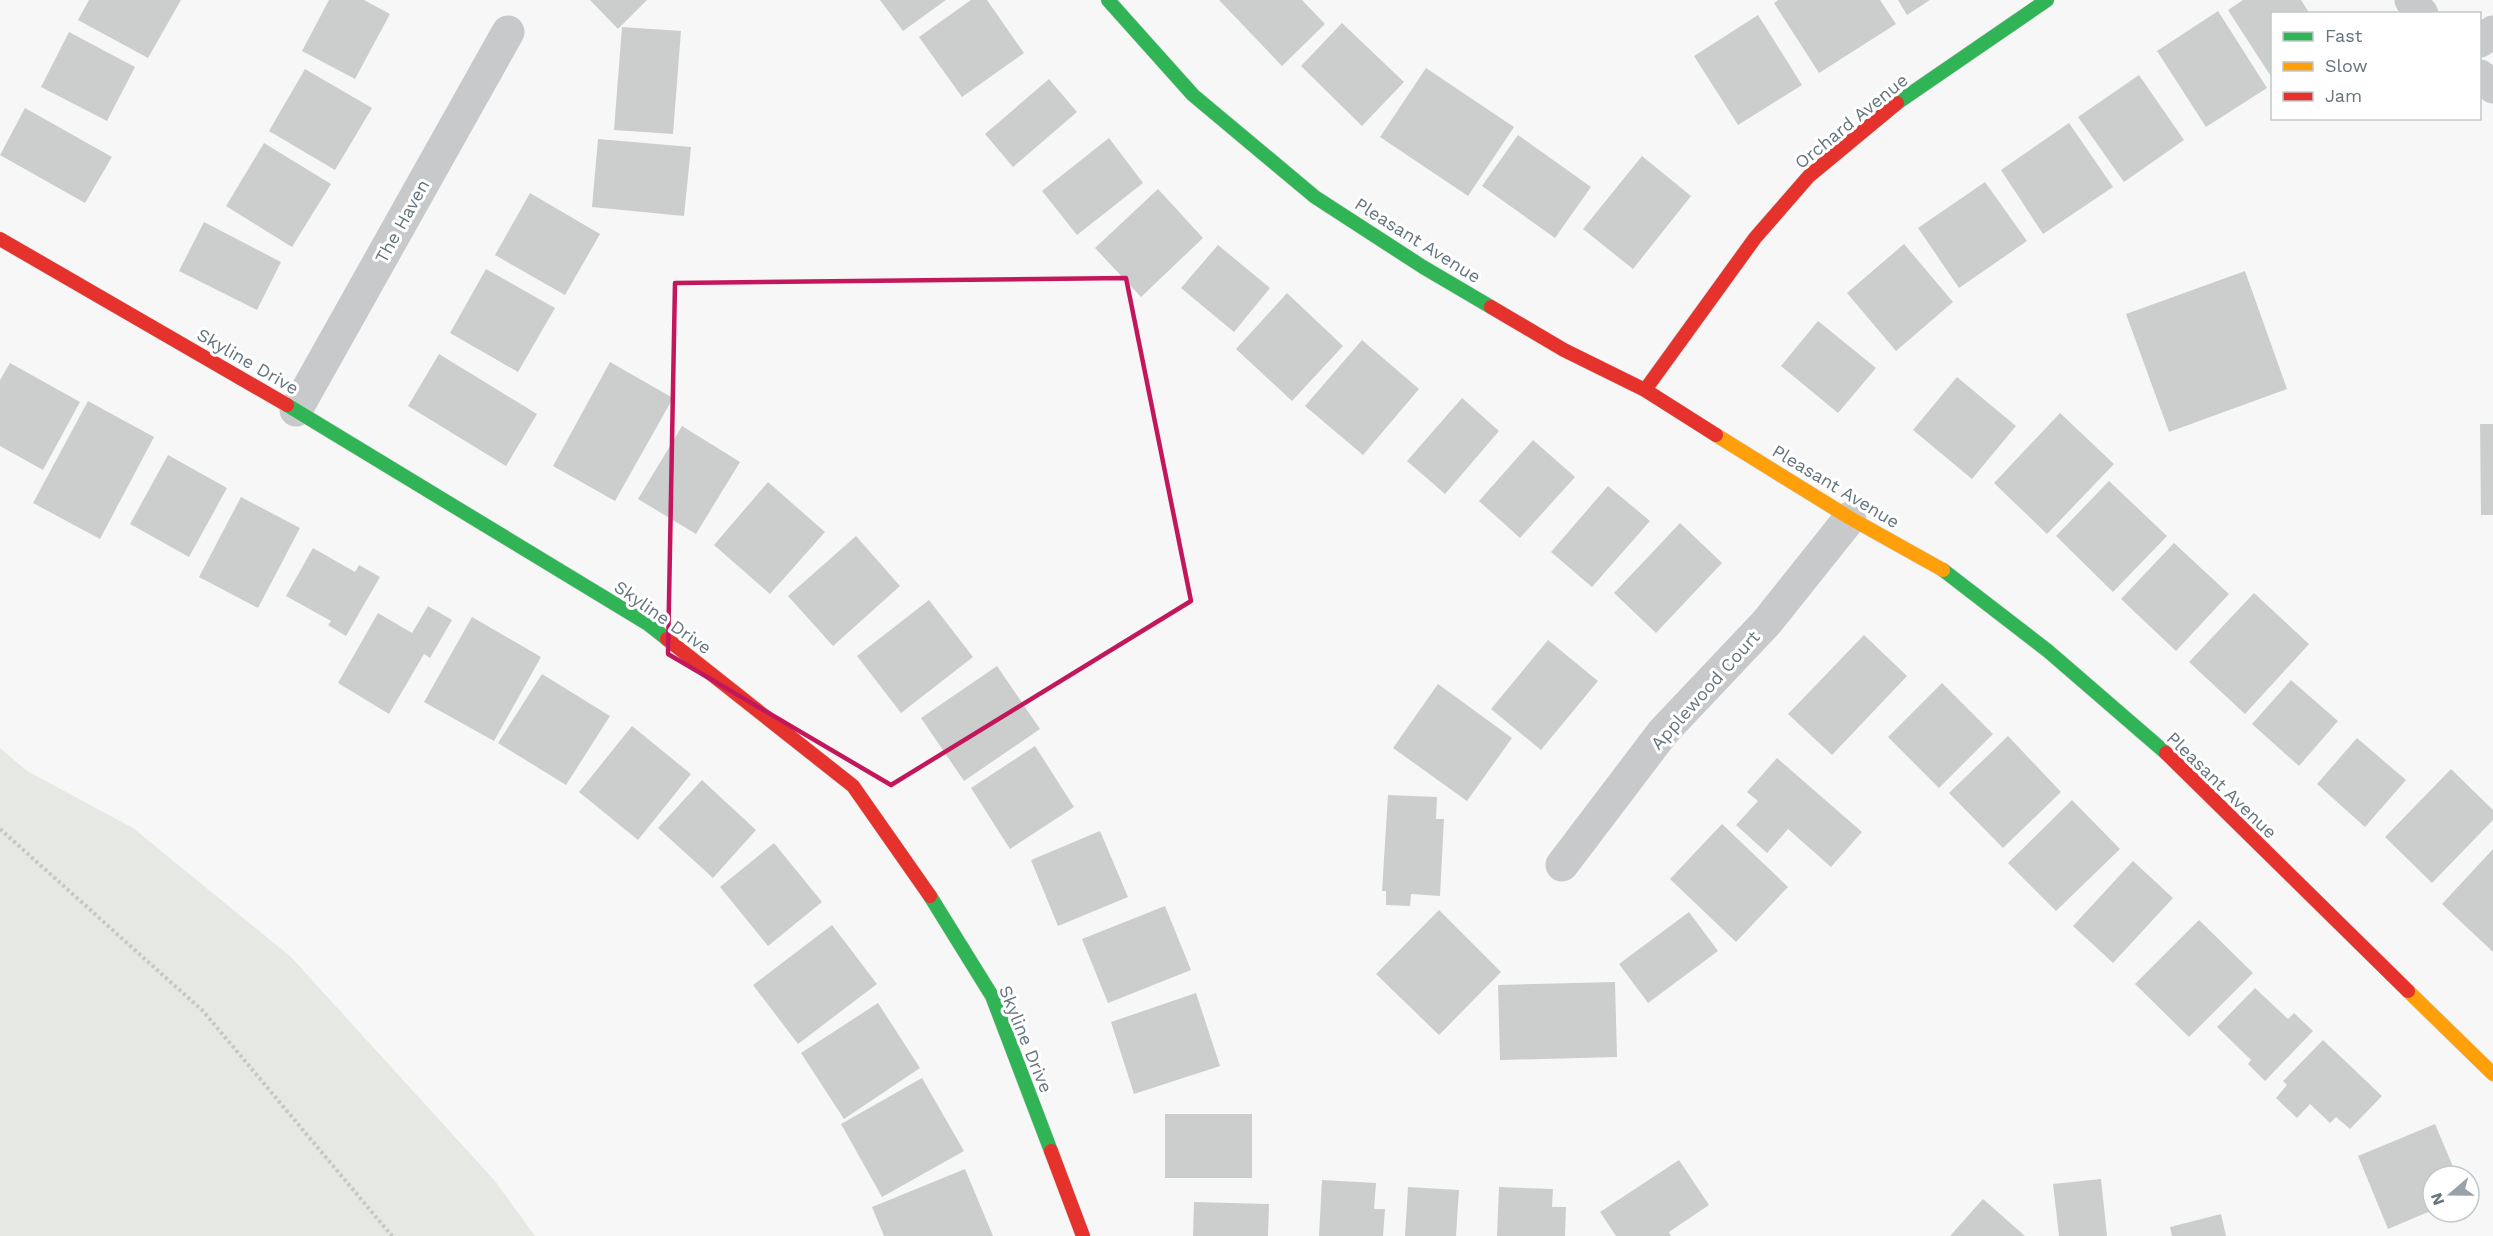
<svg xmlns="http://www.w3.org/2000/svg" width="2493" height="1236" viewBox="0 0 2493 1236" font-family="'Work Sans',sans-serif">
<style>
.green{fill:#e6e8e4}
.building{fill:#cccece}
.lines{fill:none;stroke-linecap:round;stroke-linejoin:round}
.fast-casing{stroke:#d3d4d5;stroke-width:15}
.slow-casing{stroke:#d3d4d5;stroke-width:15}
.jam-casing{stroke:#d3d4d5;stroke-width:15}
.path{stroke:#c6c7c8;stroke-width:4;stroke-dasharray:3 3;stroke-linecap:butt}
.street{stroke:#c8c9ca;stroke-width:33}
.fast{stroke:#30b455;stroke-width:14}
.slow{stroke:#ff9f0a;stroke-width:14}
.jam{stroke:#e5322d;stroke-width:14}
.marked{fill:none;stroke:#c2185b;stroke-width:4.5;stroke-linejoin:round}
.labels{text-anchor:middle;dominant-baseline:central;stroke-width:6;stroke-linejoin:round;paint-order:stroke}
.street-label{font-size:18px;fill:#65757e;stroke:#fff}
</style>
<rect width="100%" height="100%" fill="#f7f7f7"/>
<!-- green -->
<path class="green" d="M0,748L27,771L133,828L291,957L495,1181L535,1236H0Z"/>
<!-- building -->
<path class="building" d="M89,0H181L148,58L78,20Z
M329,0H364L390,14L355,79L302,51Z
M590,0H647L618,29Z
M880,0H946L903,31Z
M971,0H987L1024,53L962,97L919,37Z
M1219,0H1302L1325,24L1282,66Z
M1778,0H1880L1896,24L1819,73L1774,3Z
M1898,0H1930L1907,15Z
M2243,0H2301L2310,14H2272V78L2228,10Z
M2218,11L2267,88L2206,127L2157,51Z
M1758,15L1802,85L1738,125L1694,56Z
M1342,23L1404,82L1362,126L1301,66Z
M622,27L681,31L673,134L614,130Z
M69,32L135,67L107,121L41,87Z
M1426,68L1514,127L1468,196L1380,137Z
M305,69L372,108L335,170L269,131Z
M2139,75L2184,140L2124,182L2078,117Z
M1049,79L1077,112L1013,167L985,134Z
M25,108L112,157L85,203L0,155Z
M2069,123L2113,187L2043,234L2001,170Z
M1518,135L1591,187L1555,238L1482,186Z
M1109,138L1143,183L1077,235L1042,191Z
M598,139L691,147L684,216L592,207Z
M264,143L331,184L292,247L226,206Z
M1642,156L1691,196L1633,269L1583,229Z
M1985,182L2027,241L1959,288L1918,228Z
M1158,189L1203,238L1141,297L1095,248Z
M530,193L600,234L565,295L495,255Z
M204,222L281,262L257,310L179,271Z
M1904,244L1953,302L1896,351L1847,293Z
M1218,245L1270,288L1234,332L1181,288Z
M486,269L555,308L518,372L450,333Z
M2245,271L2287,389L2169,432L2126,314Z
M1287,293L1343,346L1292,401L1236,349Z
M1818,321L1876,368L1838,413L1781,366Z
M1362,340L1419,389L1363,455L1305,406Z
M439,354L537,414L506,466L408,406Z
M610,362L673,398L615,501L553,466Z
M10,363L80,402L43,470L0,446V380Z
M1957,377L2016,426L1972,479L1913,430Z
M1462,398L1499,431L1445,494L1407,461Z
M88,401L154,437L100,539L33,503Z
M2060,413L2114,464L2047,534L1994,483Z
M2480,424H2493V515H2481Z
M682,426L740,462L696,534L638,499Z
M1533,440L1575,477L1520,538L1479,501Z
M168,455L227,488L189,557L130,524Z
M2109,481L2167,536L2113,592L2056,536Z
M768,482L825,532L770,594L714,545Z
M1608,486L1650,521L1592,587L1551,552Z
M241,497L300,528L258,608L199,577Z
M1680,523L1722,563L1656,633L1614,593Z
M856,536L900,586L833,646L788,596Z
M2174,543L2229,594L2176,651L2121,599Z
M313,548L355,572L359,565L380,577L346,636L328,625L331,621L286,596Z
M2254,593L2309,644L2245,714L2189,662Z
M929,600L973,657L901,713L857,656Z
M428,606L452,620L430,658L424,654L389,714L338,683L378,613L412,633Z
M472,617L541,657L494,741L424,702Z
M1864,635L1907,676L1832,755L1788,714Z
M1548,640L1598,681L1541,750L1491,709Z
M997,666L1040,729L964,781L921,718Z
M542,674L610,716L566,785L498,743Z
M2291,680L2338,721L2299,766L2252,724Z
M1942,683L1993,734L1939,788L1888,737Z
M1438,684L1512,738L1467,801L1393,748Z
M632,726L691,774L638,840L579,792Z
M2008,736L2061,792L2003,848L1949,793Z
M2357,738L2406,780L2365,827L2317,784Z
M1035,746L1074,807L1010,849L971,788Z
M1777,758L1862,832L1831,867L1788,829L1767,853L1736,825L1758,801L1747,792Z
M2451,769L2493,810V820L2432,883L2385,837Z
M702,780L756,830L713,878L658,828Z
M1388,795L1437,797L1436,819H1444L1440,896L1411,894L1410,906L1386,905V891H1382Z
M2072,800L2120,849L2056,911L2008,863Z
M1722,824L1788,887L1736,942L1670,879Z
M1100,831L1128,897L1058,926L1031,860Z
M774,843L822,902L768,946L720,887Z
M2493,849V952L2442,904Z
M2133,861L2173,898L2113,963L2073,926Z
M1165,906L1191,970L1108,1003L1082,939Z
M1439,910L1501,972L1439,1035L1376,974Z
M1689,912L1718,951L1648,1003L1619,964Z
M2199,920L2253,973L2189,1037L2135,984Z
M832,925L877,984L798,1044L753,985Z
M1615,982L1617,1057L1500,1060L1498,985Z
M2255,988L2288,1019L2294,1013L2313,1031L2265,1081L2248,1064L2251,1060L2217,1027Z
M1196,993L1220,1066L1134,1094L1111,1022Z
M878,1003L920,1068L844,1119L801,1053Z
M2323,1040L2382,1096L2350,1129L2336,1117L2330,1123L2310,1104L2297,1118L2276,1098L2287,1085L2283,1081Z
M922,1078L964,1151L882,1197L841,1124Z
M1165,1114H1252V1178H1165Z
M2435,1124L2457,1176H2433V1210L2388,1229L2358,1156Z
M1679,1160L1709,1205L1669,1232L1671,1236H1616L1600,1212Z
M965,1169L993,1236H884L872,1207Z
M2101,1179L2107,1236H2059L2053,1184Z
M1322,1180L1376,1183L1374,1209H1385L1383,1236H1319Z
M1408,1187L1459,1190L1456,1236H1405Z
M1499,1187L1553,1189L1552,1207H1566L1565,1236H1497Z
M1983,1199L2025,1236H1950Z
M1194,1202L1269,1204L1268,1236H1193Z
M2221,1214L2226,1236H2172L2170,1227Z"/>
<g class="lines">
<defs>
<path id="fast" d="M1108,0L1193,95L1315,197L1423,267L1491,307
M1897,103L2047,0
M287,405L648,624L667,639
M1943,570L2048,651L2166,753
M930,896L992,996L1051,1151"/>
<path id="slow" d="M1716,435L1850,518L1943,570
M2408,991L2493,1074"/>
<path id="jam" d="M0,239L287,405
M1491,307L1564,350L1645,390L1716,435
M1645,390L1755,238L1809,176L1897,103
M667,639L853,786L930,896
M2166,753L2408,991
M1051,1151L1083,1236"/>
</defs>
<!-- fast casing -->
<use href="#fast" class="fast-casing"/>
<!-- slow casing -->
<use href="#slow" class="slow-casing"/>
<!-- jam casing -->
<use href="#jam" class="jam-casing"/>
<!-- path -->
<path class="path" d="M0,829L203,1011L392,1236"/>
<!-- street -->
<path class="street" d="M2411,0L2422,14
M2480,41L2493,32
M2480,76L2493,87
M296,410L508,32
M1562,865L1663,732L1767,622L1850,518"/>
<!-- fast -->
<use href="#fast" class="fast"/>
<!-- slow -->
<use href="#slow" class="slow"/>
<!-- jam -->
<use href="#jam" class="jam"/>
</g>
<!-- marked area -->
<path class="marked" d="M1126,278L1191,601L891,785L668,654L675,283Z"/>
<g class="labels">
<!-- street labels -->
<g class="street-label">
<text transform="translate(1851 121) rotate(-39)">Orchard Avenue</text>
<text transform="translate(402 221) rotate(-61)">The Haven</text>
<text transform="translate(1418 240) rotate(32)">Pleasant Avenue</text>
<text transform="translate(248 361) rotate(30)">Skyline Drive</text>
<text transform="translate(1836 486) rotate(31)">Pleasant Avenue</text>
<text transform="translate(663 617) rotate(35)">Skyline Drive</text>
<text transform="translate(1705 690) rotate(-48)">Applewood Court</text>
<text transform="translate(2222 785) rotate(44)">Pleasant Avenue</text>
<text transform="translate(1026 1039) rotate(68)">Skyline Drive</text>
</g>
</g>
<!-- legend -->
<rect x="2271" y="12" width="210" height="108" fill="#ffffff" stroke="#c1c8cb" stroke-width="1.5"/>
<rect x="2283" y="32" width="30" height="9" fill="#30b455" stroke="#c1c8cb" stroke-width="1.5"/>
<text x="2325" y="42" font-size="18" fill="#65757e">Fast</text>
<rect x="2283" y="62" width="30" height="9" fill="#ff9f0a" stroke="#c1c8cb" stroke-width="1.5"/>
<text x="2325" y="72" font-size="18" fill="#65757e">Slow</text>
<rect x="2283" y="92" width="30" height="9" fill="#e5322d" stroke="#c1c8cb" stroke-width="1.5"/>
<text x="2325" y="102" font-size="18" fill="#65757e">Jam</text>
<!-- north arrow -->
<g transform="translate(2451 1194) rotate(250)"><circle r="28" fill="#ffffff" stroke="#c1c8cb" stroke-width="1.5"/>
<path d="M0-4.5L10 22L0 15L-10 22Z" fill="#98a2a8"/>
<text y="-9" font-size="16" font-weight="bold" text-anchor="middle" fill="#65757e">N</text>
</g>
</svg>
